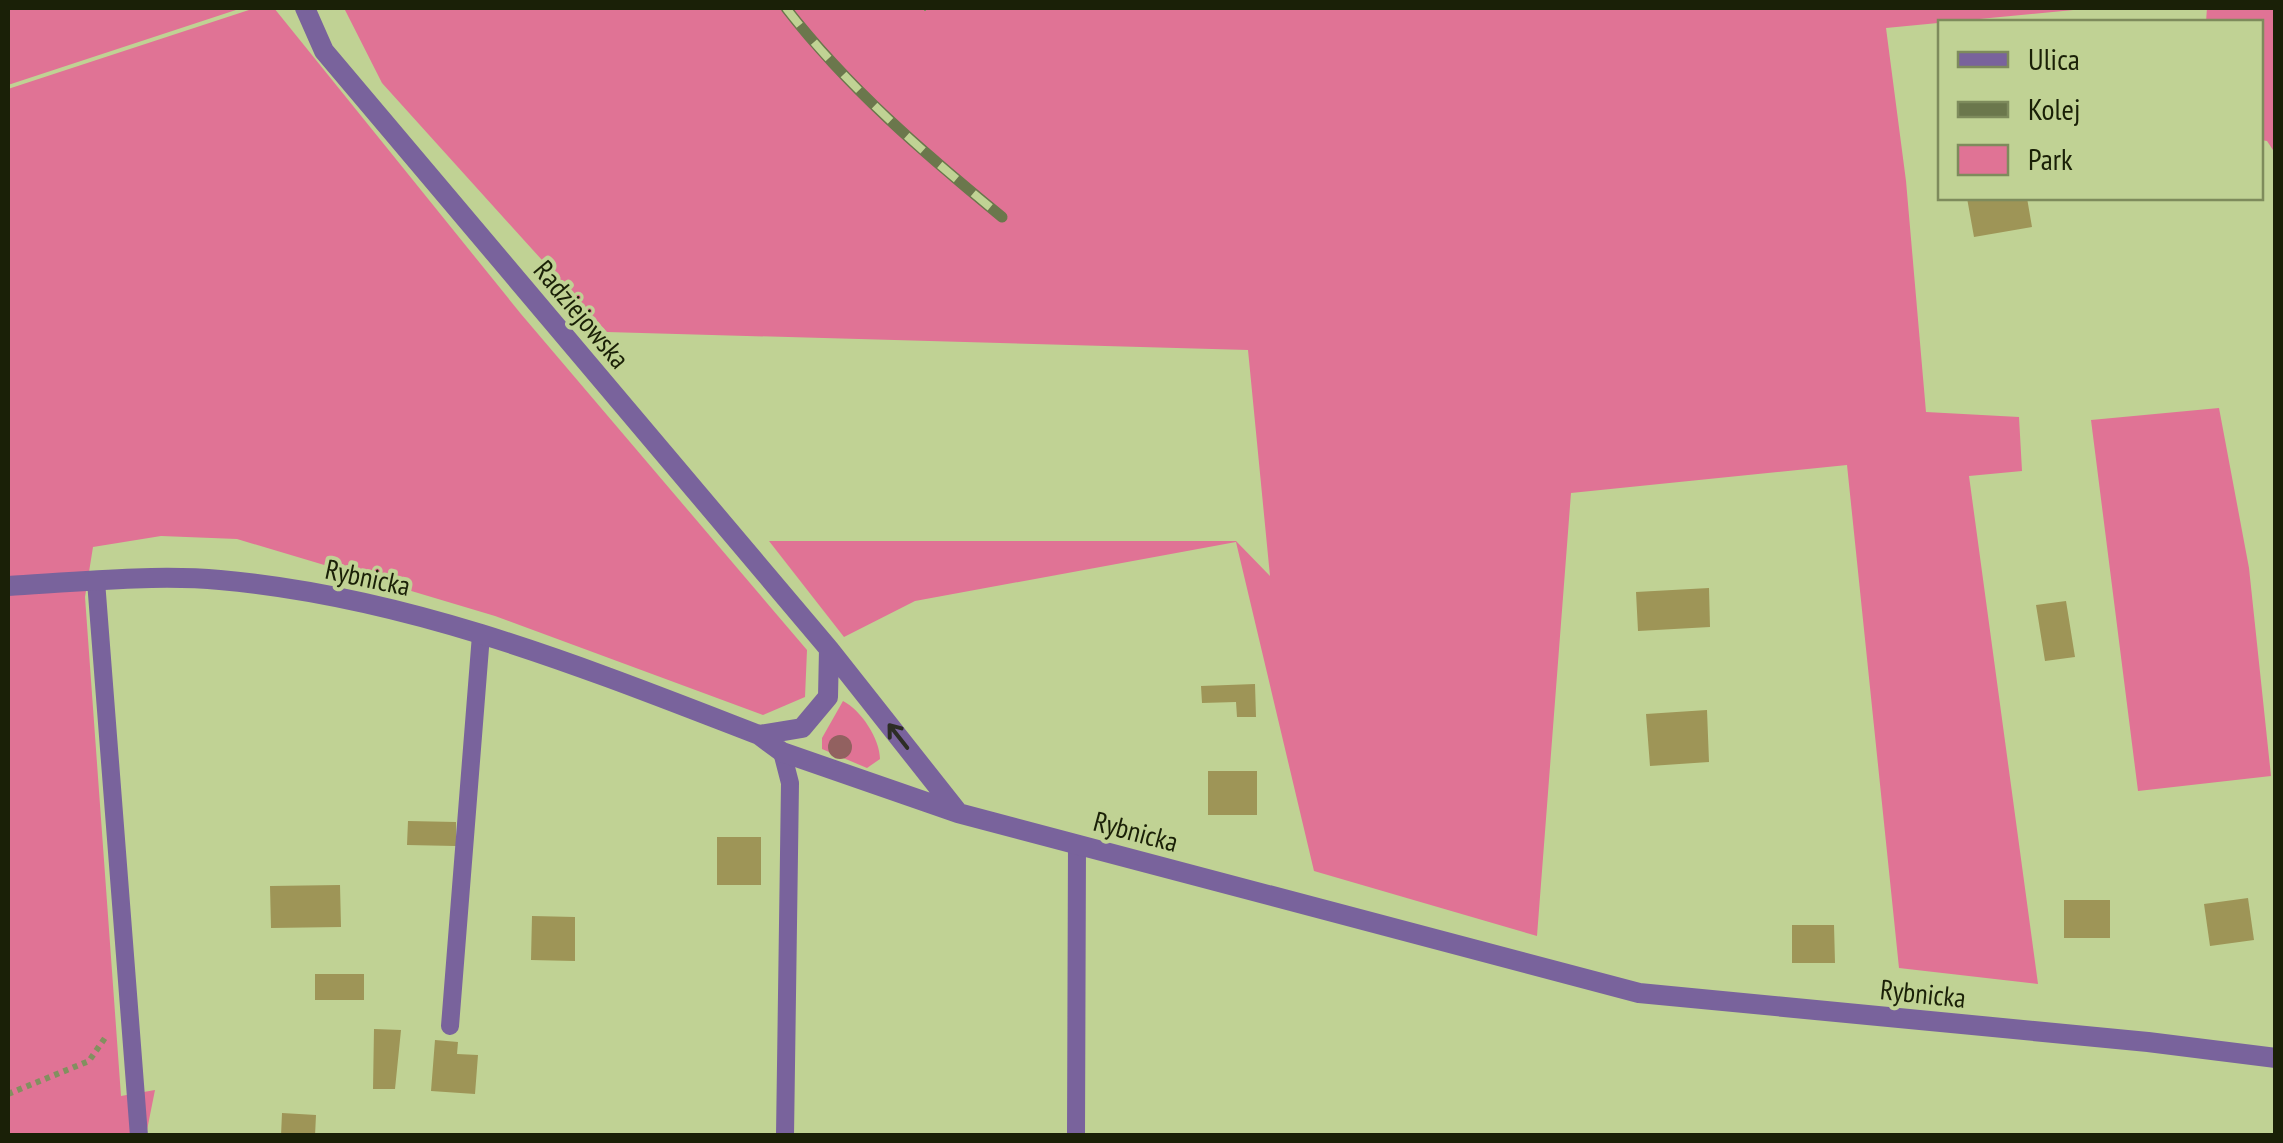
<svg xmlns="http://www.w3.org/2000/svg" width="2283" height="1143" viewBox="0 0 2283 1143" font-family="'PT Sans Narrow',sans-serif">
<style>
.green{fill:#e07395}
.building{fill:#9e9557}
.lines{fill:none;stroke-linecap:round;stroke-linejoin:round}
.path{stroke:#82905f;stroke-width:6;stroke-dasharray:5 5;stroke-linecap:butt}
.lane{stroke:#79639c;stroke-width:18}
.street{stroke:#79639c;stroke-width:20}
.rail-casing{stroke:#6b774c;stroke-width:11}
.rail{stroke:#c0d294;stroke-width:8;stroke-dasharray:22;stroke-linecap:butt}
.tree{fill:#926160}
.oneway{stroke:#2d2d25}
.labels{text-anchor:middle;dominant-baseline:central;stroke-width:8;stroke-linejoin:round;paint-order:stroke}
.street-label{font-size:28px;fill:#1a2007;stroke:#c0d294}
</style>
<rect width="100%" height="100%" fill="#c0d294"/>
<!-- green -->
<path class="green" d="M8,8H242L8,85Z
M255,8H274L521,314L807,650L805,697L763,715L495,616L237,539L161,536L93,547L85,597L121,1096L155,1090L146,1135H8V89Z
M344,8H2094L1886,28L1906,181L1926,412L2019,417L2022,471L1969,476L2038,984L1899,968L1847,465L1571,493L1537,936L1314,871L1236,542L915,601L844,637L769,541H1236L1270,576L1248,350L607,332L382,83Z
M2207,8H2275V153L2267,141L2261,140L2260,22H2206Z
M2219,408L2249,568L2271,776L2138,791L2091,420Z
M843,701C861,710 880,739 880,759L867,768L822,749V738Z"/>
<!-- building -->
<path class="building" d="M1967,198H2027L2032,227L1974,237Z
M1709,588L1710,627L1638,631L1636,592Z
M2066,601L2075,657L2045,661L2036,605Z
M1255,684L1256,717H1237L1236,702L1202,703L1201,686Z
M1707,710L1709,762L1650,766L1646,714Z
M1208,771H1257V815H1208Z
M408,821L456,822V846L407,845Z
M717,837H761V885H717Z
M340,885L341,927L271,928L270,886Z
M2248,898L2254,940L2210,946L2204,904Z
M2064,900H2110V938H2064Z
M532,916L575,917V961L531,960Z
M1792,925H1834L1835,963H1792Z
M315,974H364V1000H315Z
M374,1029L401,1030L395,1089H373Z
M435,1040L458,1042L457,1054L478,1055L475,1094L431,1091Z
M282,1113L316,1115L315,1136H281Z"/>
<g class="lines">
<!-- path -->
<path class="path" d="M924,8H926
M8,1094L89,1061L107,1035"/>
<!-- lane -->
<path class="lane" d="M96,581L139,1136
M782,752L790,783L785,1136
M450,1026L481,635
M1076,1136L1077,844"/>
<!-- street -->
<path class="street" d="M305,8L324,51L829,649L957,811
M8,586C74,582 155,574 220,580C410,597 583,667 759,735L782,752L958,813L1639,993L2148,1042L2276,1058
M759,735L802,728L828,697L829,649"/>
<defs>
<path id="rail" d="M786,8C848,88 924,153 1002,217"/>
</defs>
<!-- rail casing -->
<use href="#rail" class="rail-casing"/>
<!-- rail -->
<use href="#rail" class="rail"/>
</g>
<!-- trees -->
<circle class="tree" cx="840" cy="747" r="12"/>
<!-- one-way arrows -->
<defs><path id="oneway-shaft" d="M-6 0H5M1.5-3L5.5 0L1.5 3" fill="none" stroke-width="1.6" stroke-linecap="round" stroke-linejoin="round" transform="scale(2.5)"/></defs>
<use class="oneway" href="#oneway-shaft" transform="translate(898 736) rotate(-128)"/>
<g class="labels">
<!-- street labels -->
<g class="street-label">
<text transform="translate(582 314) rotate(50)">Radziejowska</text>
<text transform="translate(368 577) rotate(12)">Rybnicka</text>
<text transform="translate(1136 831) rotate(15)">Rybnicka</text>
<text transform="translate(1923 993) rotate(6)">Rybnicka</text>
</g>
</g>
<!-- border -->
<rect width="2283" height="1143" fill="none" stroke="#1a2007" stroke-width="20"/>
<!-- legend -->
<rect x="1938" y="20" width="325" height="180" fill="#c0d294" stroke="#7e8b5c" stroke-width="2.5"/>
<rect x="1958" y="52" width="50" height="15" fill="#79639c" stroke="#7e8b5c" stroke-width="2.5"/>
<text x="2028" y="70" font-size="30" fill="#1a2007">Ulica</text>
<rect x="1958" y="102" width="50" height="15" fill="#6b774c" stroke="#7e8b5c" stroke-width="2.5"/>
<text x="2028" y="120" font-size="30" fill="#1a2007">Kolej</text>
<rect x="1958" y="145" width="50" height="30" fill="#e07395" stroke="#7e8b5c" stroke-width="2.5"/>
<text x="2028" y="170" font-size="30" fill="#1a2007">Park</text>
</svg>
